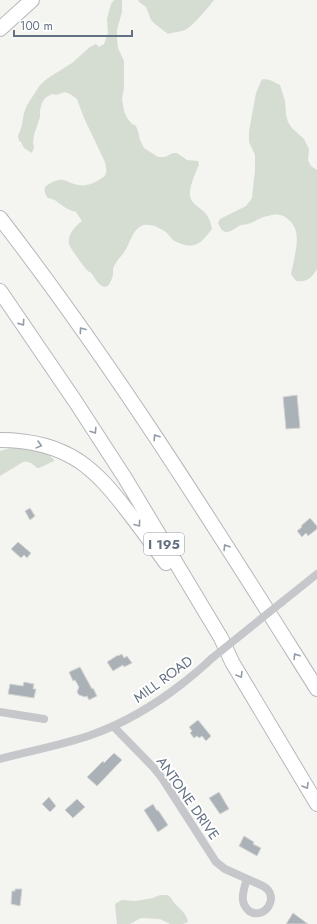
<svg xmlns="http://www.w3.org/2000/svg" width="317" height="924" viewBox="0 0 317 924" font-family="Jost,sans-serif">
<style>
.green{fill:#d5dcd2}
.building{fill:#aab1b7;stroke:#d6d6d4}
.lines{fill:none;stroke-linecap:round;stroke-linejoin:round}
.motorway-casing{stroke:#b5b7bb;stroke-width:16}
.minor{stroke:#c5c7cb;stroke-width:8}
.motorway{stroke:#fff;stroke-width:14}
.minor-bridge{stroke:#c5c7cb;stroke-width:8}
.oneway{stroke:#929ca8}
.labels{text-anchor:middle;dominant-baseline:central;stroke-width:4;stroke-linejoin:round;paint-order:stroke}
.shield{fill:#fff;stroke:#929ca8;stroke-width:1}
.shield-label{font-size:13px;font-weight:bold;fill:#637183}
.street-label{font-size:14px;fill:#637183;stroke:#fff}
</style>
<rect width="100%" height="100%" fill="#f4f5f1"/>
<!-- green -->
<path class="green" d="M114,0H122V12L117,30V38L118,48L124,61V87L122,99L124,111L127,118L132,124L136,126L138,131L140,140L144,148L158,157H165L173,153H177L187,160L198,161L199,164C196,173 189,186 190,195C191,206 204,208 208,217C210,220 211,225 212,229C207,235 202,243 194,245C188,247 178,243 173,240C171,238 169,235 167,233C161,228 149,222 141,226C132,231 130,243 125,251C121,257 115,262 113,269C113,271 113,273 113,275C112,279 110,283 108,286C104,287 105,287 102,286C97,283 95,278 92,274C89,271 90,273 87,270C84,267 70,248 69,244C67,235 75,226 82,221L76,212C68,210 63,206 56,201C54,199 49,199 47,197C45,194 44,190 45,187C48,184 54,181 59,180C63,179 67,181 71,183C82,187 89,186 99,180C108,175 107,172 105,162L84,118L77,99L70,94L65,92L56,95L52,94L45,98L42,103L40,110V117L34,135L33,143L34,147L32,153L24,148L21,142L19,141L18,136L22,125L24,113L27,105L40,85L48,78L72,63L90,47L96,44L99,47L104,44L108,33L107,19L111,4Z
M138,0H214C209,7 193,25 187,29C181,32 174,32 168,34L155,24L151,20L146,7L139,2Z
M263,79L270,80L280,85L285,101L286,115L288,122L292,128L304,139L309,149L308,160L311,166L317,170V269C311,279 307,282 296,281L291,274C293,264 299,242 296,232C295,225 287,216 280,215C277,214 271,215 268,216C260,217 255,222 248,224C246,225 244,224 242,225C236,226 233,232 226,232C221,231 220,227 218,223L220,219L246,206L252,198L254,178L255,172V155L249,142V131L256,93L261,81Z
M14,447L43,448L54,460V461L39,468H37C33,464 29,461 23,462L0,476V451Z
M160,895C162,895 165,895 167,895C172,897 173,902 176,905C181,910 187,914 188,922L183,924H170L160,919L141,918L130,924H117L115,905L116,903L122,900L136,901L153,898Z"/>
<!-- building -->
<path class="building" d="M297,395L300,428L286,429L283,397Z
M30,508L35,516L30,520L25,511Z
M310,518L317,526V529L308,536L306,533L302,537L297,531L302,527L301,526Z
M18,542L31,553L27,558L24,555L21,558L11,549Z
M122,654L124,658L127,656L132,663L124,667L123,665L113,671L107,662L118,655V656Z
M80,667L92,689L93,688L97,696L89,700L87,696L85,697L79,695L77,692L79,687L75,680L73,681L69,672Z
M24,682L34,684L33,689H36L34,698L8,694L10,684L23,686Z
M198,720L211,736L206,741L202,736L199,738L197,736L194,738L190,733L192,731L189,727Z
M114,753L122,760L97,786L87,777L103,761L104,763Z
M219,792L229,809L220,814L209,798Z
M49,797L56,806L50,812L42,804Z
M77,799L85,807L73,818L65,810Z
M153,804L157,811L158,810L168,825L158,832L144,810Z
M244,836L254,842L253,844L261,848L257,856L239,846Z
M15,889H22L20,906L11,904L12,891H15Z
M293,913L308,924H286Z"/>
<g class="lines">
<defs>
<path id="motorway" d="M0,29L32,0
M0,218C116,368 216,529 317,689
M0,291L75,401L125,478L221,638L232,662L317,804
M0,440C27,440 56,446 79,461C98,474 112,491 126,509C140,527 153,545 166,563"/>
</defs>
<!-- motorway casing -->
<use href="#motorway" class="motorway-casing"/>
<!-- minor -->
<path class="minor" d="M282,602L317,574
M0,712L44,719
M113,726L153,767L162,778L216,862L225,869L263,886C281,896 265,921 249,911C246,908 243,905 243,900C242,893 245,885 247,879
M0,759C30,751 62,745 91,735C125,723 155,705 183,683C193,675 202,668 211,659"/>
<!-- motorway -->
<use href="#motorway" class="motorway"/>
<!-- minor-bridge -->
<path class="minor-bridge" d="M211,659L282,602"/>
</g>
<!-- one-way arrows -->
<defs><path id="oneway-chevron" d="M-2-3.5L2.5 0L-2 3.5" fill="none" stroke-width="1.6" stroke-linecap="round" stroke-linejoin="round"/></defs>
<g class="oneway">
<use href="#oneway-chevron" transform="translate(22 323) rotate(55)"/>
<use href="#oneway-chevron" transform="translate(82 330) rotate(-126)"/>
<use href="#oneway-chevron" transform="translate(94 431) rotate(57)"/>
<use href="#oneway-chevron" transform="translate(156 437) rotate(-123)"/>
<use href="#oneway-chevron" transform="translate(39 445) rotate(15)"/>
<use href="#oneway-chevron" transform="translate(138 524) rotate(53)"/>
<use href="#oneway-chevron" transform="translate(226 547) rotate(-122)"/>
<use href="#oneway-chevron" transform="translate(296 656) rotate(-122)"/>
<use href="#oneway-chevron" transform="translate(240 675) rotate(59)"/>
<use href="#oneway-chevron" transform="translate(306 786) rotate(60)"/>
</g>
<g class="labels">
<!-- shield labels -->
<rect class="shield" x="144" y="533" width="40" height="22" rx="3"/>
<g class="shield-label">
<text x="164" y="544">I 195</text>
</g>
<!-- street labels -->
<g class="street-label">
<text transform="translate(163 679) rotate(-36)">MILL ROAD</text>
<text transform="translate(188 798) rotate(55)">ANTONE DRIVE</text>
</g>
</g>
<!-- scale -->
<path d="M14 30v6h118v-6" fill="none" stroke="#637183" stroke-width="2"/>
<text x="20" y="30" font-size="12" fill="#637183" stroke="#ffffff" stroke-width="3" paint-order="stroke">100 m</text>
</svg>
